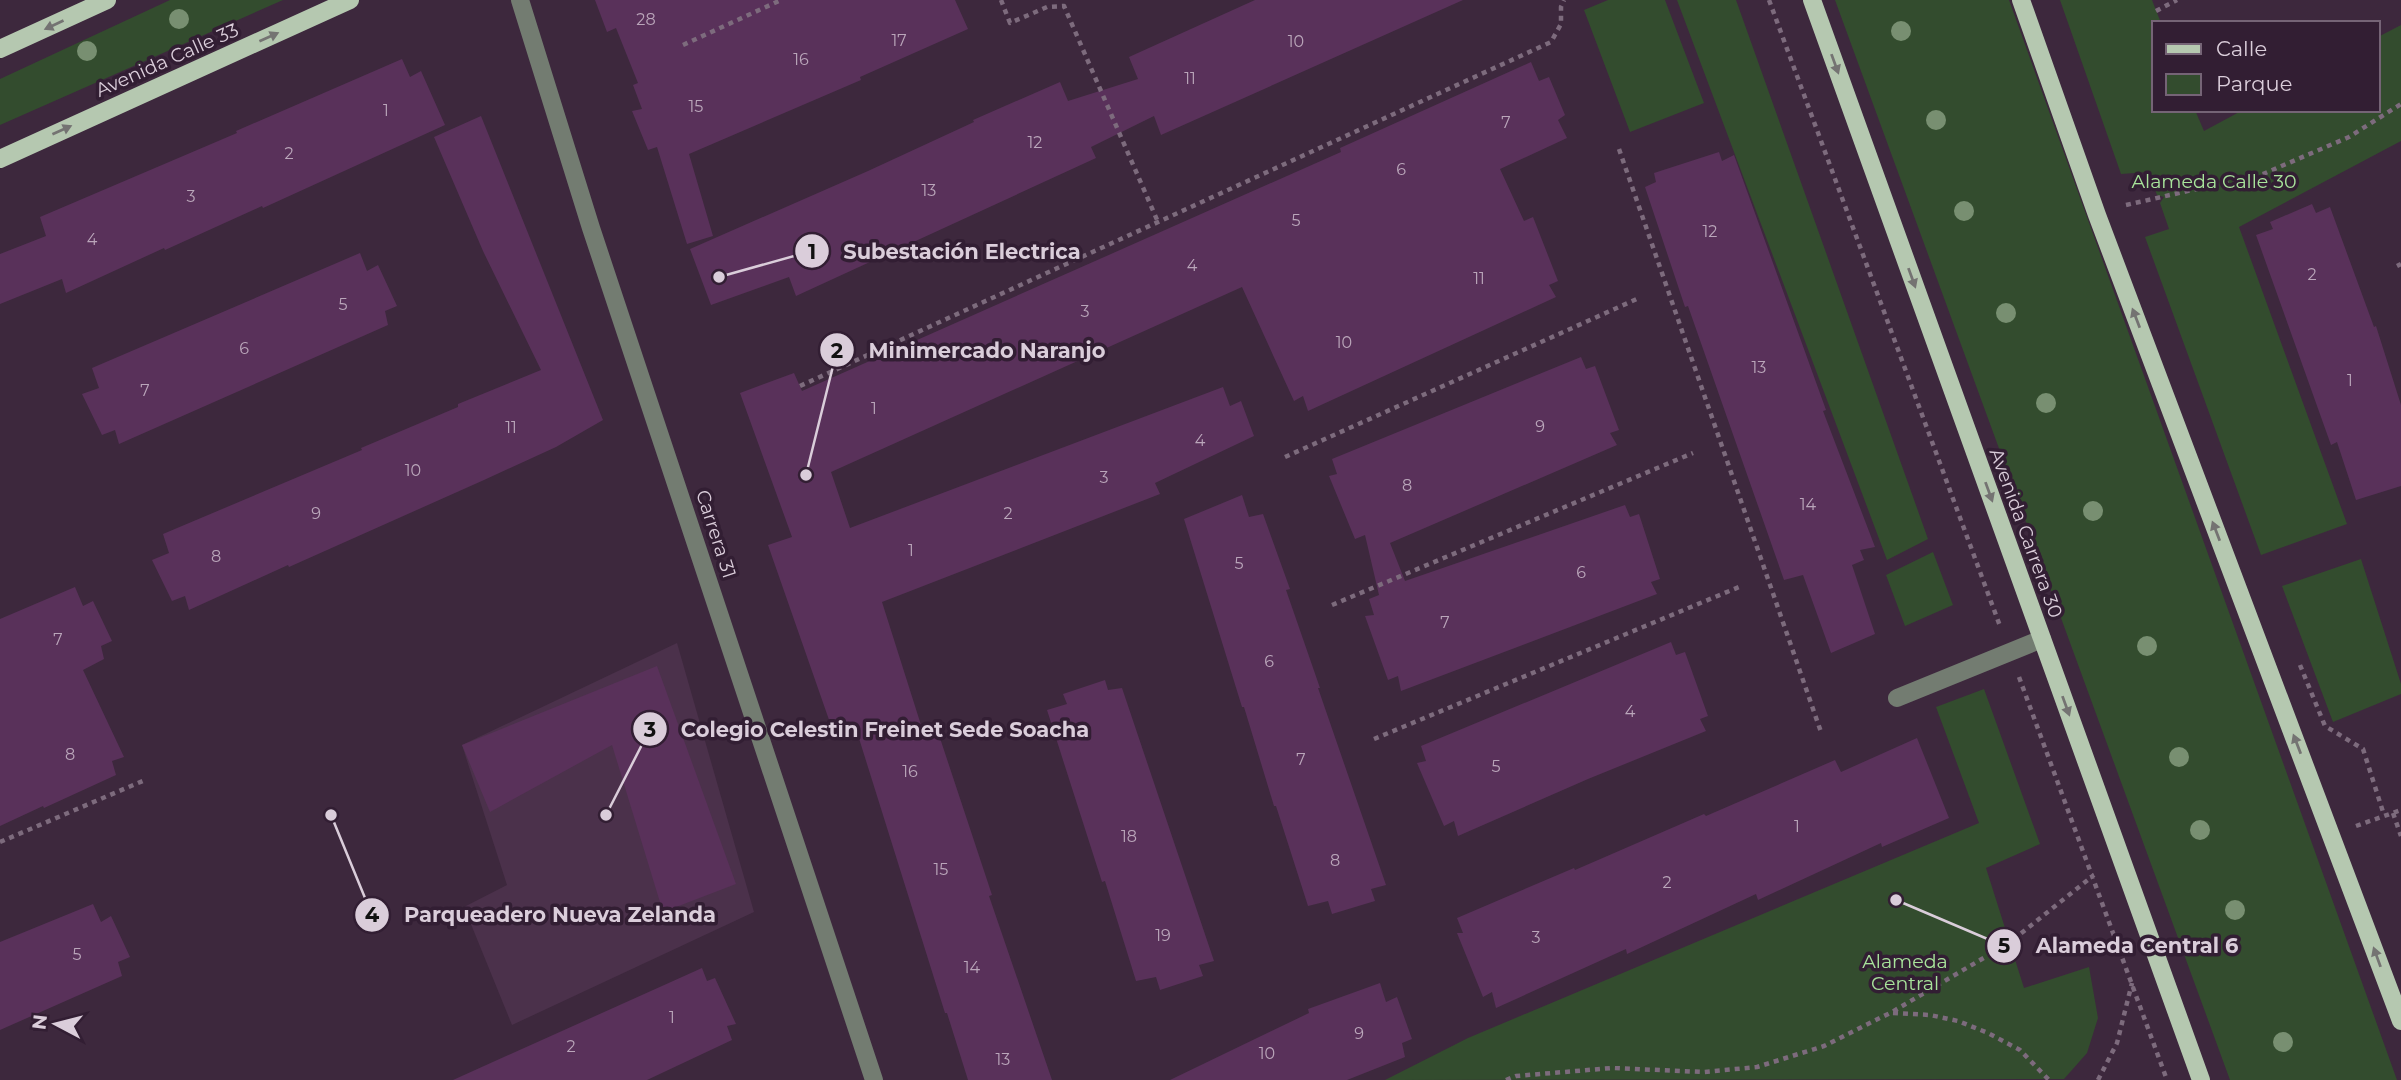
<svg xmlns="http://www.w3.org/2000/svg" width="2401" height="1080" viewBox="0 0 2401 1080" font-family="Montserrat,sans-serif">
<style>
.built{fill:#4b314b}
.green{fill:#334c2e}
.building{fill:#59315a}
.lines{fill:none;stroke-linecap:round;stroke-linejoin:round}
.path{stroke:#7d6b7d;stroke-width:4.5;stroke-dasharray:5 5;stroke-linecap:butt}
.minor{stroke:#737c71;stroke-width:18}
.major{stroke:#b5c8b0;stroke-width:18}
.tree{fill:#788f71}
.oneway{fill:#747372}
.labels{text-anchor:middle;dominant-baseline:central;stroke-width:7;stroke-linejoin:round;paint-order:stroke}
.number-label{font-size:16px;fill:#baa6ba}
.street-label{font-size:19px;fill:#dacdda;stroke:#321e33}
.park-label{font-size:19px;fill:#a8e49b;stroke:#321e33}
.leader{fill:none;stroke:#dacdda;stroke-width:2.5}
.callout-dot{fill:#dacdda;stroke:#321e33;stroke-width:2.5}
.mark-label{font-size:21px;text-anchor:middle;font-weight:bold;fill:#111}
.callout-label{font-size:21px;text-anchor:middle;font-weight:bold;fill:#dacdda;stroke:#321e33;stroke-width:7;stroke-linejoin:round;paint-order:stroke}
</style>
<rect width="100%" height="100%" fill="#3d283d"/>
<!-- built -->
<path class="built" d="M677,643L754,912L512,1025L464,907L507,885L462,745Z"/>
<!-- green -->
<path class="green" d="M170,0H283L0,125V79Z
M1608,0H1665L1704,103L1630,132L1584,10Z
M1677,0H1736L1928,539L1887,560Z
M1835,0H2009L2397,1080H2230Z
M2060,0H2152L2161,23H2154V110H2195L2204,131L2243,110H2378V37L2401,25V141L2239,227L2347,524L2261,555L2145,237L2169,229L2160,203L2164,197L2157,195L2148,172L2121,174Z
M1933,552L1953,605L1905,626L1886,575Z
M2361,559L2401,684V694L2333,722L2282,586Z
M1984,689L2040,844L1986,868L2024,988L2089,967L2098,1018L2087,1053L2064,1079L1385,1080L1468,1038L1979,823L1936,707Z"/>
<!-- building -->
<path class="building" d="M595,0H955L968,29L860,77L861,80L689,154L713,236L687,244L657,147L648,150L632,111L642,109L633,85L638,83L616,28L607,32Z
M1255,0H1463L1161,135L1154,116L1091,147L1096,158L796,296L789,277L711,305L690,249L868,171L974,122L973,120L1060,82L1068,101L1138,79L1129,57Z
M402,59L410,77L421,71L445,125L263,208L262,206L165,250L164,248L66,293L62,279L0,304V254L46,236L40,217L237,133L236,131Z
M1531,62L1539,81L1549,77L1565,115L1558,120L1567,138L1500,169L1524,221L1533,217L1558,281L1549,285L1556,297L1308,411L1303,396L1294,401L1242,287L831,472L850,528L1223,387L1230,406L1241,401L1254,436L1155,483L1160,494L882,602L921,725L935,723L992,895L989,896L1052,1080H968L947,1013H945L857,732L835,737L768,545L792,537L740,393L794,373L802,391L1341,152L1340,148Z
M481,116L603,420L556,447L484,480L289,567L288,565L189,610L185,596L172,601L152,560L169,553L163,534L362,450L361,448L458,407V404L541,370L483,251L434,137Z
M1719,152L1722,161L1734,155L1826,410L1823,411L1875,547L1860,550L1864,560L1852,565L1875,634L1831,653L1803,575L1784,580L1688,306L1685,307L1645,187L1656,182L1654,173Z
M2312,204L2316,213L2330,207L2374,327L2376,326L2401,405V486L2356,500L2337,442L2331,445L2256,235L2273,229L2270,222Z
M360,253L367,271L378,265L397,306L385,311L388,325L119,444L115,430L102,435L82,394L99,388L92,368Z
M1581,357L1586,369L1595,366L1619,430L1610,433L1617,445L1390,543L1405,581L1625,505L1630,517L1639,514L1660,579L1651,582L1657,594L1401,691L1398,676L1388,680L1365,616L1374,615L1369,599L1379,595L1365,535L1355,539L1329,476L1337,474L1332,459Z
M1242,495L1249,517L1263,514L1290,589L1286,590L1320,688H1318L1386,885L1371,889L1375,901L1332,914L1328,901L1308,906L1276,806H1274L1244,707H1242L1184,519Z
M75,587L83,606L93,601L112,641L101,646L104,659L83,670L124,757L112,761L116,775L44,808L43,806L0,826V619Z
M1671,642L1676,655L1685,652L1708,716L1700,719L1706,731L1588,779L1458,836L1454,821L1444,826L1417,763L1426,761L1421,746Z
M657,666L736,884L663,912L612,745L490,812L462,745Z
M1105,680L1108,690L1122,688L1214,961L1199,965L1203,976L1160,990L1156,977L1136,981L1105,881L1102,882L1047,710L1067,704L1063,694Z
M1917,738L1949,818L1882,847L1881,843L1758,900L1756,894L1627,954L1626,949L1496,1008L1492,992L1483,997L1457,933H1463L1457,918L1574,868L1575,870L1704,814L1706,816L1835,760L1841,772Z
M93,904L101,922L111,916L130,957L118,962L122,976L0,1030V942Z
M702,968L707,981L715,978L736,1024L727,1026L732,1040L647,1080H453Z
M1380,983L1386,1002L1397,997L1412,1039L1402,1043L1405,1057L1347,1080H1170L1309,1013L1308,1009Z"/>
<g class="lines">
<!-- path -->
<path class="path" d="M1001,0L1010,23L1047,7L1064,6L1158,222
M1769,0L2000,626
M2156,11L2177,0
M683,45L781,0
M1619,149L1821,732
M2126,205L2263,174L2349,137L2401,104
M2397,266L2401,264
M800,386L1551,42L1561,24V7L1564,0
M1285,457L1639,298
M1332,605L1693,453
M2300,665L2325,726L2363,749L2384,815
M2019,677L2167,1080
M1374,739L1739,587
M2393,813L2401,836
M2356,826L2401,810
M0,842L145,780
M1893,1013L1930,1015L1958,1021L1988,1033L2020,1050L2049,1080
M1506,1080L1516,1076L1612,1068L1704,1072L1757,1067L1824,1046L1892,1012L2009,943L2094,875
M2098,1080L2117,1043L2132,983"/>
<!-- minor -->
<path class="minor" d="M520,0L591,228L874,1080
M1897,698L2042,639"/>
<!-- major -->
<path class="major" d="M1812,0L2201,1080
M2021,0L2097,215L2401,1021
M0,49L107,0
M0,159L350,0"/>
</g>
<!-- trees -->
<g class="tree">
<circle cx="179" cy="19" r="10"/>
<circle cx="1901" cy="31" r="10"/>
<circle cx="87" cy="51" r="10"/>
<circle cx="1936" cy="120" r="10"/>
<circle cx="1964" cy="211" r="10"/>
<circle cx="2006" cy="313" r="10"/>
<circle cx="2046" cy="403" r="10"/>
<circle cx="2093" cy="511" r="10"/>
<circle cx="2147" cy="646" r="10"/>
<circle cx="2179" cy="757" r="10"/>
<circle cx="2200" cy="830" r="10"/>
<circle cx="2235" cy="910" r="10"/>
<circle cx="2283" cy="1042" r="10"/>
</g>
<!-- one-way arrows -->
<defs><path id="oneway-solid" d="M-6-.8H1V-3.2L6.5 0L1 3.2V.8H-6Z" transform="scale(1.75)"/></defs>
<g class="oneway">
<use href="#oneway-solid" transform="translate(54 25) rotate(155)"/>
<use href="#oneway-solid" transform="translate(269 37) rotate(-24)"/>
<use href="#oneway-solid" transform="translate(1835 64) rotate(70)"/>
<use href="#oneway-solid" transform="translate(62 130) rotate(-24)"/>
<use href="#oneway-solid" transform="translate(1912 278) rotate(70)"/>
<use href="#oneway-solid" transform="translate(2136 318) rotate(-111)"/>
<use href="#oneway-solid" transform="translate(1989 492) rotate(70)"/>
<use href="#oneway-solid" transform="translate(2216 531) rotate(-111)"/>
<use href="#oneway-solid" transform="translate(2066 706) rotate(70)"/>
<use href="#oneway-solid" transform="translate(2297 744) rotate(-111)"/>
<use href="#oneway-solid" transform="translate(2377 957) rotate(-110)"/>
</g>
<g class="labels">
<!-- number labels -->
<g class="number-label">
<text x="646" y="19">28</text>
<text x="899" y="40">17</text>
<text x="1296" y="41">10</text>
<text x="801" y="59">16</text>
<text x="1190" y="78">11</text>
<text x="696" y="106">15</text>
<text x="386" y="110">1</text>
<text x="1506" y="122">7</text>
<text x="1035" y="142">12</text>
<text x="289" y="153">2</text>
<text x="1401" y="169">6</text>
<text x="929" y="190">13</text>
<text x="191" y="196">3</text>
<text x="1296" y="220">5</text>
<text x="1710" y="231">12</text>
<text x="92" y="239">4</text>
<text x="1192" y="265">4</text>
<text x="2312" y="274">2</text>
<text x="1479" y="278">11</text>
<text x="343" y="304">5</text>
<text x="1085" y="311">3</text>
<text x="1344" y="342">10</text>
<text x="244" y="348">6</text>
<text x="1759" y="367">13</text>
<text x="2350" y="380">1</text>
<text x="145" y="390">7</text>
<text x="874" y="408">1</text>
<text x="1540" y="426">9</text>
<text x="511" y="427">11</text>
<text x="1200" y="440">4</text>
<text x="413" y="470">10</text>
<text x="1104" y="477">3</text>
<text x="1407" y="485">8</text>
<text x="1808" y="504">14</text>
<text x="316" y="513">9</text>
<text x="1008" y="513">2</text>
<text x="911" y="550">1</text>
<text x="216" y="556">8</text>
<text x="1239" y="563">5</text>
<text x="1581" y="572">6</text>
<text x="1445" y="622">7</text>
<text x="58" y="639">7</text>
<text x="1269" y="661">6</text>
<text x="1630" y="711">4</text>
<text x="70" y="754">8</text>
<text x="1301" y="759">7</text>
<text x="1496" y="766">5</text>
<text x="910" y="771">16</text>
<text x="1797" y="826">1</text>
<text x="1129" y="836">18</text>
<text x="1335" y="860">8</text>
<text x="941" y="869">15</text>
<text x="1667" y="882">2</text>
<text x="1163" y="935">19</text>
<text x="1536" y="937">3</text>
<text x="77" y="954">5</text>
<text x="972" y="967">14</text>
<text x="672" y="1017">1</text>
<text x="1359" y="1033">9</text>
<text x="571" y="1046">2</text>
<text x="1267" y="1053">10</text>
<text x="1003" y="1059">13</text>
</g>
<!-- street labels -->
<g class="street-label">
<text transform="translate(167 60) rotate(-24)">Avenida Calle 33</text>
<text transform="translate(2026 533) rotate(70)">Avenida Carrera 30</text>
<text transform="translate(716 534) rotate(72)">Carrera 31</text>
</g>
<!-- park labels -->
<g class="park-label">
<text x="2214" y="181">Alameda Calle 30</text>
<text x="1905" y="961">Alameda<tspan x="1905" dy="22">Central</tspan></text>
</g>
</g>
<!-- callouts -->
<path class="leader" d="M719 277L812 251M806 475L837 350M606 815L650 729M331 815L372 915M1896 900L2004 946"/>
<g class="callout-dot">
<circle cx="719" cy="277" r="7"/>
<circle cx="806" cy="475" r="7"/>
<circle cx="606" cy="815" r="7"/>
<circle cx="331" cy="815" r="7"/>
<circle cx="1896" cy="900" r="7"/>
<circle cx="812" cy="251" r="18"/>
<circle cx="837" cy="350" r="18"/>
<circle cx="650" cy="729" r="18"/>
<circle cx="372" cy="915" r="18"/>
<circle cx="2004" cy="946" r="18"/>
</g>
<g class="mark-label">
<text x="812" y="259">1</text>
<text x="837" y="358">2</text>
<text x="650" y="737">3</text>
<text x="372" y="922">4</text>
<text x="2004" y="953">5</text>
</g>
<g class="callout-label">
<text x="962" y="259">Subestación Electrica</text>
<text x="987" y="358">Minimercado Naranjo</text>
<text x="885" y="737">Colegio Celestin Freinet Sede Soacha</text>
<text x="560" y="922">Parqueadero Nueva Zelanda</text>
<text x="2137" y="953">Alameda Central 6</text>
</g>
<!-- legend -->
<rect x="2152" y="21" width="228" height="91" fill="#321e33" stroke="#756476" stroke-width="2"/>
<rect x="2166" y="44" width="35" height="10" fill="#b5c8b0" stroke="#756476" stroke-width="2"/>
<text x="2216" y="56" font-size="21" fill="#dacdda">Calle</text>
<rect x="2166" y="74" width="35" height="21" fill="#334c2e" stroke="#756476" stroke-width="2"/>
<text x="2216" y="91" font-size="21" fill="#dacdda">Parque</text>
<!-- north arrow -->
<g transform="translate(56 1024) rotate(277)" stroke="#321e33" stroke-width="5" paint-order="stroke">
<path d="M0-5L12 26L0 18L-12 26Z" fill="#dacdda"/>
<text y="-10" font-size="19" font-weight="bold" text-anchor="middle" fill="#dacdda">N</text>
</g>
</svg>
